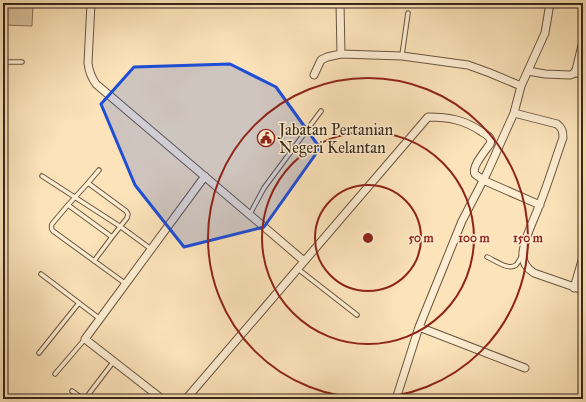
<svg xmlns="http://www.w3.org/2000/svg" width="586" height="402" viewBox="0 0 586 402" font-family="'IM FELL Great Primer',serif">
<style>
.green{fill:#dbc39e;stroke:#8a745a}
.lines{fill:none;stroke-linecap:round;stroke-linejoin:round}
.service-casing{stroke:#69553f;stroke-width:5.5}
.minor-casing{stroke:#69553f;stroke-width:9}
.service{stroke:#fdedd2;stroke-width:3.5}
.minor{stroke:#fdedd2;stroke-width:7}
.marked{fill:#1d4ed8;fill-opacity:0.2;stroke:#1d4ed8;stroke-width:3;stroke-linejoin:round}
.ring{fill:none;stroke:#8f2418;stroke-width:2}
.labels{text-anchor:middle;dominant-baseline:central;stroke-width:3;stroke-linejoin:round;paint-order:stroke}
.poi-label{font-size:16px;fill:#382616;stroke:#fdedd2;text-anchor:start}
.centre{fill:#8f2418;stroke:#fdedd2;stroke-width:2}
.ring-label{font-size:12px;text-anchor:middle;font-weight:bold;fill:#8f2418;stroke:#fdedd2;stroke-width:3;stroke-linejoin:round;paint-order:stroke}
</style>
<rect width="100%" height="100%" fill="#fce3ba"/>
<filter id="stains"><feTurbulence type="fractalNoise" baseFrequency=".005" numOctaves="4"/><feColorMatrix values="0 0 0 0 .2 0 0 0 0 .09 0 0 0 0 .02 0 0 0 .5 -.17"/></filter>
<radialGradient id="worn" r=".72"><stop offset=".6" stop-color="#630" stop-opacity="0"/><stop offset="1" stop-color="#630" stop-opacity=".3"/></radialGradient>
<!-- green -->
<path class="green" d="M3,3H33L32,26L3,25Z"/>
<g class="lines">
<defs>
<path id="service" d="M402,55L408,13
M3,62H22
M573,74L583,76
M42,176L121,227L151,249
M88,183L99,170
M68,205L88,183L126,211L128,214L127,218L112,237
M250,214L264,188L321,111
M487,257C495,260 508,271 516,265C518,263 520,259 521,257
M94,261L112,237L68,205L52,224C51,227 51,229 53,231L126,284
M298,269L357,315
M41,274L100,319
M39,353L79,303
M55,374L85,339
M72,391L83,399
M85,399L114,361"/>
<path id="minor" d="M91,3L88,63C89,72 91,77 96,84L304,261
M340,3L341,54
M528,71L545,74L570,75L573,74L576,70L583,41
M314,75L321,60L327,57L341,54L402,56L468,65L490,73L521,86
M514,113L557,124C562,128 563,131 563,138C555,160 548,184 539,206C534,220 524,238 523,253C522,262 526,268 534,273L583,290
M574,288L583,257
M419,327L525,368
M162,399L85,339L205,176
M186,399L428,117C449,117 465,120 482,132C486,134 489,136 491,140L490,144C486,150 471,167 475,174C477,176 481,178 483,180L540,205
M396,399L419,327L443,268L462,221L487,173L514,113L521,86L545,33L550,3"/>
</defs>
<!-- service casing -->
<use href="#service" class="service-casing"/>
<!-- minor casing -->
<use href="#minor" class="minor-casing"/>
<!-- service -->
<use href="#service" class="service"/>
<!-- minor -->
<use href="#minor" class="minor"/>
</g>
<!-- marked area -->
<path class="marked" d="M230,64L276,87L320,148L264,227L184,247L135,185L101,104L134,67Z"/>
<!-- distance rings -->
<g class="ring">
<circle cx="368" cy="238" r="53"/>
<circle cx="368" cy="238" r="106"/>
<circle cx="368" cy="238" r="160"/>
</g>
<!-- icons -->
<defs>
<symbol id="civic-ring" viewBox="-11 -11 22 22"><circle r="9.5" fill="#fdedd2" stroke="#8f2418" stroke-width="1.5"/><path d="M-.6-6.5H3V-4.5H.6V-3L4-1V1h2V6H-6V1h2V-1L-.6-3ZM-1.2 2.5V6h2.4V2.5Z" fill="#8f2418"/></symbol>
</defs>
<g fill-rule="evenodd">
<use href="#civic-ring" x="256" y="128" width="20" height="20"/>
</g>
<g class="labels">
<!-- poi labels -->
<g class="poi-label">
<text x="279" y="129">Jabatan Pertanian<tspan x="279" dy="18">Negeri Kelantan</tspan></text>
</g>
</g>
<circle cx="368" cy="238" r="6" class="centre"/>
<g class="ring-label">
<text x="421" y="242">50 m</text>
<text x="474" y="242">100 m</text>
<text x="528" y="242">150 m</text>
</g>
<!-- margin -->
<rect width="586" height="402" fill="none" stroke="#fce3ba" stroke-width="16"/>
<rect x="4" y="4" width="578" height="394" fill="none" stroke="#382616" stroke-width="2"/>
<rect x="8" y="8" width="570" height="386" fill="none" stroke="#382616"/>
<rect width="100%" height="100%" filter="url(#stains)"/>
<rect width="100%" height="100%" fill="url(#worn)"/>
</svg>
